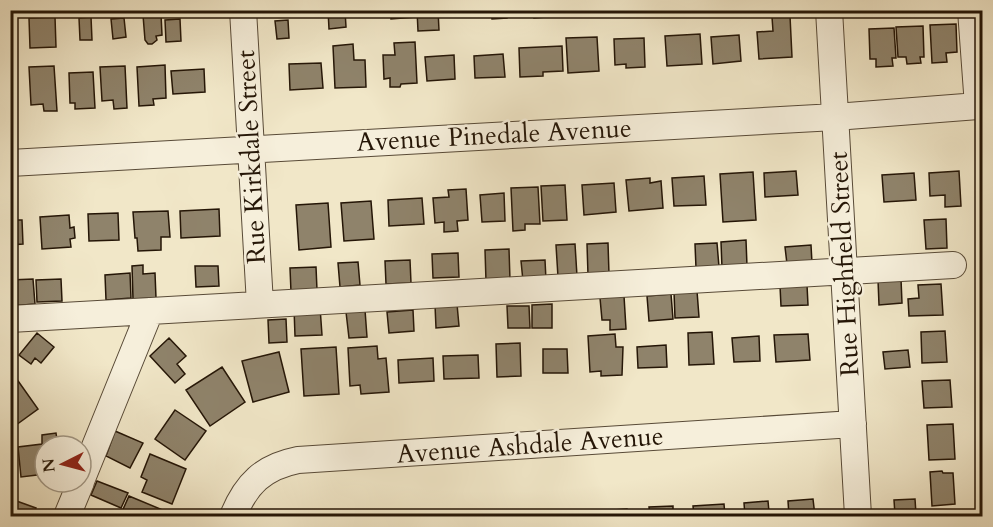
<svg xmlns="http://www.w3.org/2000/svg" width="993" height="527" viewBox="0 0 993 527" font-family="Cardo,serif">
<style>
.building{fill:#8f836b;stroke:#251607;stroke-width:1.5}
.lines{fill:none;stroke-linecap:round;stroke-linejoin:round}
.minor-casing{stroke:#584a37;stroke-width:28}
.minor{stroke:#f6efdb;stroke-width:26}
.labels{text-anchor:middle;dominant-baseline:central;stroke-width:5;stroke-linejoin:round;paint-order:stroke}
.street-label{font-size:26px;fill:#251607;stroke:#f6efdb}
</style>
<rect width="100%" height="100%" fill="#f1e7c8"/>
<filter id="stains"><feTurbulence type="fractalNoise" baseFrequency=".00333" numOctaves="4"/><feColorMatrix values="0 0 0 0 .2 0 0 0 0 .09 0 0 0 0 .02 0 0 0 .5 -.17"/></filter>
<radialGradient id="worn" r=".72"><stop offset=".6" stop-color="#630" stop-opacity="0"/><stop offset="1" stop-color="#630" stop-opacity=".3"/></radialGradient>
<!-- building -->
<path class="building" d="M328,10H345L346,27L329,29Z
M391,10H416V17L391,19Z
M417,10H438L439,30L418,31Z
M491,10H507V18L492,19Z
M534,10H559V16L534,18Z
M161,14L162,35L156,36L157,40L152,44H148L145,40L143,15Z
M790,16L792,57L759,59L757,32L773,31L772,17Z
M55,17L56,47L30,48L29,18Z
M91,17L92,40H80L79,18Z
M124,18L126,37L113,39L111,19Z
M180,19L181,41L166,42L165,20Z
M288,20L289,38L277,39L275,21Z
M956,24L957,52L946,53L947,62L932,63L930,25Z
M923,26L924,57H920L921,63L907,64L906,57H898L896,27Z
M894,28L896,58H892L893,66L876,67V59H870L869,29Z
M700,34L702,64L667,66L665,36Z
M739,35L741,61L713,64L711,37Z
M597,37L599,71L568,73L566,38Z
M644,38L645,67L626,68V64L615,65L614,39Z
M415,42L417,83L401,84L400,87H390V78L384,79L383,55H395L394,43Z
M353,44L354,60H365L366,87L335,88L333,46Z
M562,46L563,71L543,72V76L520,77L519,48Z
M503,54L505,77L475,78L474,56Z
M454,55L455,79L427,81L425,57Z
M321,63L323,88L290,90L289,64Z
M165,65L166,98L153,99L154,105L139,106L137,67Z
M54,66L57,111H44L43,104L31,105L29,67Z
M125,66L127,108L114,109L113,100L102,101L100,67Z
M204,69L205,92L173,94L171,71Z
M93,72L95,108L75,109V103H70L69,73Z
M796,171L798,195L765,197L764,173Z
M959,171L961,206L945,207V195L930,196L929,173Z
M753,172L756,220L723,222L720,174Z
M914,173L916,200L884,202L882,175Z
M704,176L706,205L674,206L672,178Z
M650,178V183L661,181L663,208L629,211L626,180Z
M614,183L616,212L584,215L582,185Z
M565,185L567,220L543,221L541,186Z
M538,187L540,224H525V230L513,231L511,188Z
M466,189L468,220L457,221L458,231L444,232V222L435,223L433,198L449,197L448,190Z
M504,193L505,221L482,222L480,195Z
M422,198L424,224L389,226L388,200Z
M371,201L374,239L344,241L341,203Z
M328,203L331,247L299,250L296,205Z
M219,209L220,236L181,238L180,211Z
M168,211L170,237H161V250L138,251L137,238H135L133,212Z
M118,213L119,240L89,241L88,214Z
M69,215L70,228L74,227L75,238L70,239L71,247L42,249L40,217Z
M13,218V220H22L23,244L10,245V219Z
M946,219L947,248L926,249L924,220Z
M746,240L747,266L722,268L721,242Z
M608,243L609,274L588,275L587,244Z
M717,243L719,267L696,268L695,244Z
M575,244L577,276L558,277L556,245Z
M811,245L812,263L787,264L785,247Z
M509,249L510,280L486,281L485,250Z
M458,253L459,277L433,278L432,254Z
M410,260L411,283L386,284L385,261Z
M545,260L546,280L523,281L521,261Z
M358,262L360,285L340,287L338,263Z
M143,265V274L155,273L156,298L133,299L132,266Z
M195,266H218L219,286L196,287Z
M316,267L317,290L291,292L290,268Z
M130,273L131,298L106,300L105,275Z
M33,279L35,304L11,306L10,280Z
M61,279L62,301L37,302L36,280Z
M901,279L902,303L879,305L878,280Z
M941,284L943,315L909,316L908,299L919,298L918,285Z
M807,285L808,305L781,306L780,286Z
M697,291L699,317L675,318L674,292Z
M671,294L673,319L649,321L647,296Z
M624,296L626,329L610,330V320H602L600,298Z
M457,304L459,326L436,328L435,305Z
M552,304V328H532V305Z
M507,306H529L530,328H508Z
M320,307L322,335L295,336L294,308Z
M365,310L367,337L349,338L346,312Z
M413,310L414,331L389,333L387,312Z
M286,319L287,342L269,343L268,320Z
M945,331L947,362L922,363L921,332Z
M712,332L714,364L689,365L688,333Z
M37,333L54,347L41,363L35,358L31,364L19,355Z
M615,334L616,347H623L622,375L601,376V371L590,372L588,336Z
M808,334L810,360L776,362L774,335Z
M759,336L760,361L734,362L732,338Z
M169,338L186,356L177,364L185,374L175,383L150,356Z
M520,343L521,376L497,377L496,344Z
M666,345L667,367L638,368L637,347Z
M377,346L378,359L386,358L389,392L361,394L360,385L350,386L348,348Z
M336,347L339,394L304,396L301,349Z
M543,349H567L568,373H543Z
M908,350L910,367L885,369L883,352Z
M279,352L289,392L253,402L242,361Z
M478,355L479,378L444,379L443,356Z
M433,358L434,381L399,383L398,360Z
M222,367L245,402L210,426L186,390Z
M16,378L38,409L16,425L10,417V382Z
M950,380L952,407L924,408L922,381Z
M175,410L206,431L185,460L155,439Z
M953,424L955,459L929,460L927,425Z
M115,431L143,443L130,468L106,456Z
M56,433L58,446H45V474L21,477L18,447L42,444V435Z
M150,454L186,469L172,504L142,492L147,480L141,477Z
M942,471L943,473H953L955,504L932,506L930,472Z
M97,481L128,493L121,508L91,495Z
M129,496L165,511L163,516H120Z
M11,499L36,508L33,516H10Z
M813,499L815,516H789L788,501Z
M915,499L916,514L895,515L894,500Z
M768,501L769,512L780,511V516H745L744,503Z
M724,504L725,516H694L693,506Z
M673,506V516H650L649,507Z
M627,509L628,516H599L598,511Z
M493,510V516H455L467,515V511Z"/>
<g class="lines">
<defs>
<path id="minor" d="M243,10L260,304
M829,10L858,516
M10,163L835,117L978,106L971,10
M10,319L953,265
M81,481L150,311
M67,516L81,482
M233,516C246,484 263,467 298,460L853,424"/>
</defs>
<!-- minor casing -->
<use href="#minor" class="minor-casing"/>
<!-- minor -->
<use href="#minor" class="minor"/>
</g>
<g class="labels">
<!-- street labels -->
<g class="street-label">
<text transform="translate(494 135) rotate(-3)">Avenue Pinedale Avenue</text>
<text transform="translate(251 157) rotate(-93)">Rue Kirkdale Street</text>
<text transform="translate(844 264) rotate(-93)">Rue Highfield Street</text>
<text transform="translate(530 445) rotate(-4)">Avenue Ashdale Avenue</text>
</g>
</g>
<!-- margin -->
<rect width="993" height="527" fill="none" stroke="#f1e7c8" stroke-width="36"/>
<rect x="12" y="12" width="969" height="503" fill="none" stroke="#251607" stroke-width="3"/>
<rect x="18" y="18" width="957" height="491" fill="none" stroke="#251607" stroke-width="1.5"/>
<!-- north arrow -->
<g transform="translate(63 464) rotate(264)"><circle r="28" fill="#f6efdb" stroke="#a29886" stroke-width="1.5"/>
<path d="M0-4.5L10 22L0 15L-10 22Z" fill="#8f2418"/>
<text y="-9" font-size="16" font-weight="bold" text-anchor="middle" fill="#251607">N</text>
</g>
<rect width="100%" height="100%" filter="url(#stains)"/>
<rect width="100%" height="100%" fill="url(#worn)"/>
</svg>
